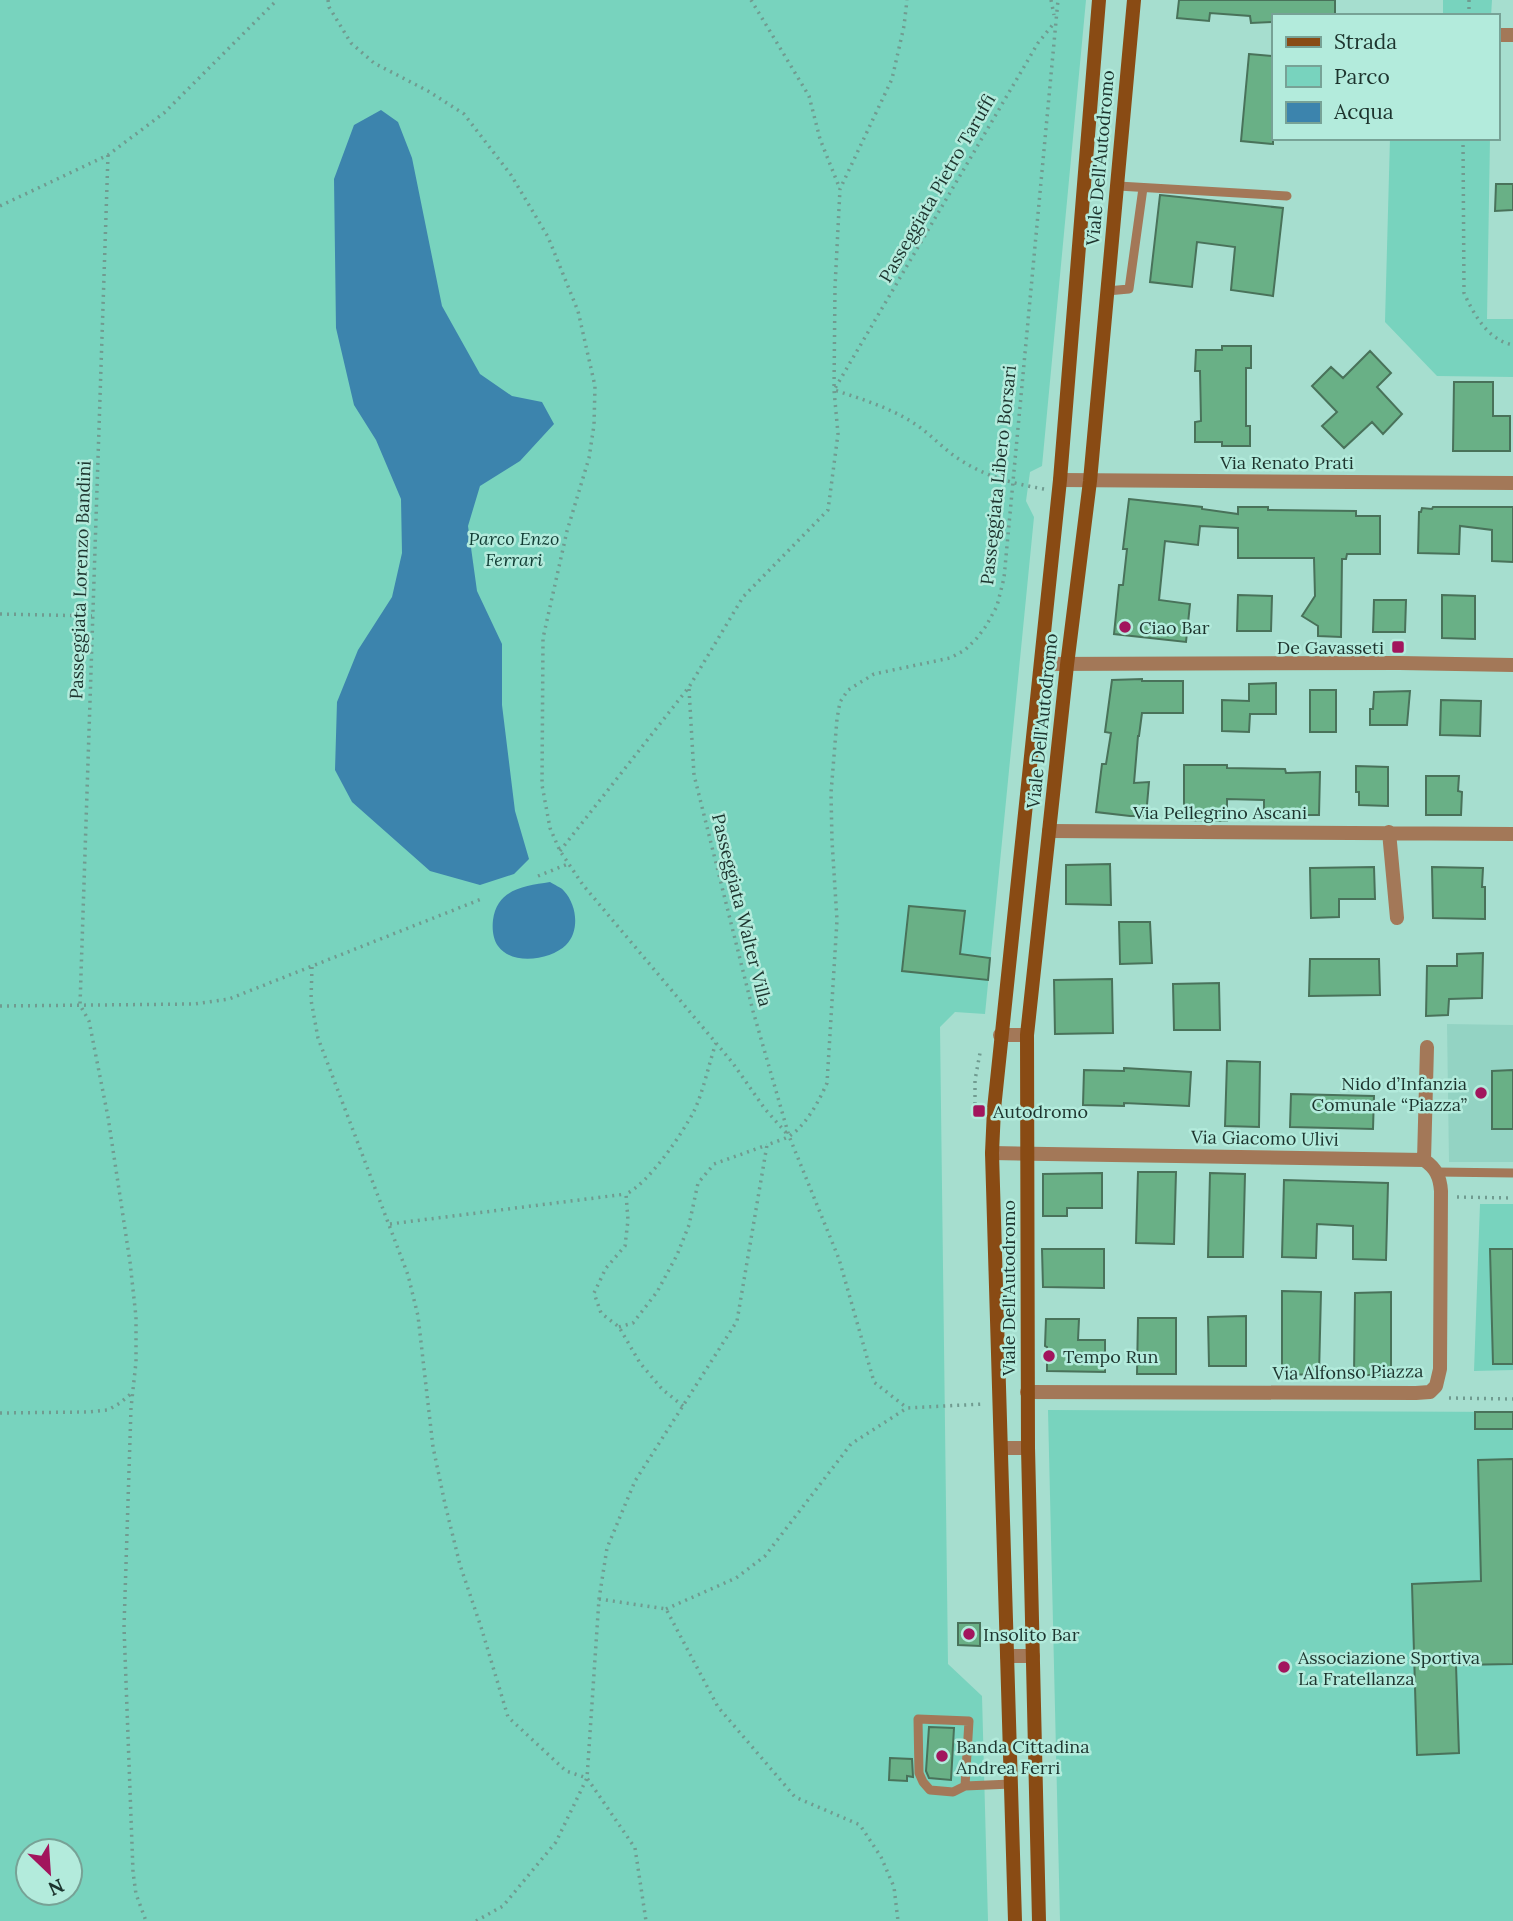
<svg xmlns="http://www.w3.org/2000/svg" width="1513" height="1921" viewBox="0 0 1513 1921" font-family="Lora,serif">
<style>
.built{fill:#93d3c3}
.green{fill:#78d3be;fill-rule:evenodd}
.water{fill:#3c84ad}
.building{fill:#69b086;stroke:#49725a;stroke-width:2}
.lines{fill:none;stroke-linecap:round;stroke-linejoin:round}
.path{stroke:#709b90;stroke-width:3.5;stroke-dasharray:2 5;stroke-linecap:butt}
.lane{stroke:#a37858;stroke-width:9}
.street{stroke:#a37858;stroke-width:14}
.secondary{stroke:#894b14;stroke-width:14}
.poi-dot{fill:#a2155d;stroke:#b3ebdc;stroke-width:2.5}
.labels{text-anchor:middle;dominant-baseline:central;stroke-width:5;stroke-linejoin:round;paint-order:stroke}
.street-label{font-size:18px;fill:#1d342e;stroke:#b3ebdc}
.park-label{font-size:18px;font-style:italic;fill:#113c34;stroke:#b3ebdc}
.poi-label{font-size:18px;fill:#1d342e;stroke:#b3ebdc;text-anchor:start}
</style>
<rect width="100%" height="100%" fill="#a6decf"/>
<!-- built -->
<path class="built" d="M1447,1024L1513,1025V1162H1449Z"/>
<!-- green -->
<path class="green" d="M0,0H1086L1042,466L1030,472L1026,501L1034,517L985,1014L955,1012L940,1027L948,1664L982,1696L988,1921H0ZM28,1851H70V1893H28Z
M1443,0H1492L1491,16H1443Z
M1390,138H1490L1487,319H1513V377L1437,376L1385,322Z
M1480,1204H1513V1370L1474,1371Z
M1048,1410L1513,1412V1921H1060Z"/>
<!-- water -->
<path class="water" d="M381,110L398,122L412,158L442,306L480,374L512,396L542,402L554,424L520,461L480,486L468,526L477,591L502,644V705L515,811L529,859L514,874L480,885L430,871L352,802L335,770L337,702L358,650L392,597L402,553L401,499L376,440L354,405L336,328L334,179L354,125Z
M550,882C554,885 561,887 564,891C577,905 580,931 566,945C551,960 512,966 498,946C493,939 492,929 493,920C497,889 524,886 550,882Z"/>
<!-- building -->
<path class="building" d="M1179,0H1335V16H1273V22L1251,23L1250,16L1210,13L1209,21L1177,18Z
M1249,54L1273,56V144L1241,141Z
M1496,184H1513V210L1495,211Z
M1160,195L1283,208L1273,296L1231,290L1235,247L1197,242L1192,287L1150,282Z
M1222,346H1251V368H1246V426H1250V446H1222V442H1195V422L1201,421L1200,371H1195L1196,350H1222Z
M1370,351L1391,373L1377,387L1402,414L1383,434L1372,422L1344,448L1322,426L1337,412L1312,386L1331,367L1343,378Z
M1454,382H1493V416H1510V451H1453Z
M1129,499L1202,507V509L1238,514V507H1268V510L1356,511V516H1380V554H1347L1346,559H1342L1341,637L1318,636V626L1302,616L1315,596L1314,558H1238V528L1200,526L1198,545L1165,541L1159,600L1190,604L1186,642L1114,634L1119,585H1123L1127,549H1123Z
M1433,507H1513V562L1492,561V530L1460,526L1459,554L1418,553L1419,512H1421L1422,508L1432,509Z
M1238,595L1272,596L1271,631H1237Z
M1442,595L1475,596V639L1442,638Z
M1374,600H1406L1405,632H1373Z
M1142,679V681H1183V713H1142L1139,736H1138L1134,783L1149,782L1146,816H1130L1096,812L1102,764H1106L1111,733L1105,732L1112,680Z
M1276,683V714H1250L1249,732L1222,731V700L1249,701V684Z
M1310,690H1336V732H1310Z
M1410,691L1407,725H1370V709H1373L1374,692Z
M1441,700L1481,701L1480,736L1440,735Z
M1184,765H1227V768L1285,769L1286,773L1320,772L1319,815H1264V800L1227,799V821L1184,820Z
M1356,766L1388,767V806L1359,805V792H1356Z
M1426,776H1459L1458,791L1462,792L1461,815H1426Z
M1110,864L1111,905L1066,904V865Z
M1374,867L1375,899H1339V917L1311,918L1310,868Z
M1432,867L1483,868L1482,887H1485V919L1433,918Z
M909,906L965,911L960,954L990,958L988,980L902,971Z
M1119,922H1150L1152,963L1120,964Z
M1483,953L1482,998L1449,999L1448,1015L1426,1016L1427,966H1457V954Z
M1310,959H1379L1380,995L1309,996Z
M1112,979L1113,1033L1055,1034L1054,980Z
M1219,983L1220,1030H1174L1173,984Z
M1227,1061L1260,1062L1259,1127L1225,1126Z
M1124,1068L1191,1072L1189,1106L1124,1103V1106L1083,1105L1084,1070L1124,1071Z
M1513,1070V1129H1492V1071Z
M1291,1094L1374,1096L1373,1129L1290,1127Z
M1138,1172H1176L1174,1244L1136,1243Z
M1102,1173V1208H1067V1216H1043V1174Z
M1210,1173L1245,1174L1243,1257H1208Z
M1284,1180L1388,1183L1386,1260L1353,1259V1226L1317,1224L1316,1258L1282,1257Z
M1042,1249H1104V1288L1043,1287Z
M1490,1249H1513V1364H1493Z
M1282,1291L1321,1292L1319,1375L1282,1374Z
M1391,1292V1375H1354L1355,1293Z
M1246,1316V1366H1209L1208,1317Z
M1138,1318H1176V1374H1137Z
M1046,1319H1079L1078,1340H1105V1372L1047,1371V1347L1045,1346Z
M1475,1412H1513V1429H1475Z
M1513,1459V1664L1456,1665L1459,1753L1417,1755L1412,1584L1481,1581L1478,1460Z
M958,1623H980V1646L958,1645Z
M929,1727L954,1728L951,1780L929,1778L926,1771Z
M890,1758L912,1759L913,1777L907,1776V1781L889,1780Z"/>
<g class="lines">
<!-- path -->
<path class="path" d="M328,0L329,7L351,43L374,63L428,91L464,114L511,175L548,237L578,311L595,386L594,425L589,458L567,531L543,638L542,785L550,828L560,851L583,885L732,1062L765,1109L789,1136
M751,0L809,96L820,139L840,189
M1051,0L1054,15
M1469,16V0
M1463,138L1464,293C1474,315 1488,340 1513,345
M108,155L80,1005L89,1021L108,1117L130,1262L136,1317V1362L131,1408L124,1627L133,1872L136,1894L146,1921
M0,206L108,155L164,113L277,0
M1044,489C1015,484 987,477 962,461C945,451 932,435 915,424C891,408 862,399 834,390L1038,43L1055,22
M0,614L92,616
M689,689L694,775L753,1011L789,1136L839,1259L874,1382L907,1408
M560,851L689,687L743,597L828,510L838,434L834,390L835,287L840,189L892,79L904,26L907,0
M538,876L568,864
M312,967L311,1000L318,1038L408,1275L418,1316L433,1447L445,1504L460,1565L481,1627L508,1717L566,1771L587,1778L635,1848L646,1921
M0,1006L194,1004L229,999L484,898
M975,1104V1080L980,1053
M1457,1197L1513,1198
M390,1224L626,1194
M619,1327L633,1323L657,1292L677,1255L689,1225L698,1183L714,1164L767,1145
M1449,1398L1513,1399
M683,1406L662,1389L640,1363L619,1327L601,1313L594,1293L606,1268L625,1246L628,1220L626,1194C649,1183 682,1134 694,1111C703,1093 709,1063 716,1043
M0,1413L88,1412L108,1410L120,1403L132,1393
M599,1599L666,1609L718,1707L795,1797L860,1825L881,1857L894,1887L898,1921
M666,1609L736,1578L765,1556L851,1444L907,1408L983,1404
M476,1921L503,1906L556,1842L587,1778L599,1599L607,1548L635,1481L737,1321L767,1145C774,1142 782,1140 788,1137C806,1126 819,1101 827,1083L837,920L832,841L831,793L837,719L840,702L848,690L874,674L950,658L965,650L977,638L986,626L997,606L1004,578L1058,0"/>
<!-- lane -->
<path class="lane" d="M1118,186L1287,196
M1107,291L1129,289L1143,188
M1437,1172L1513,1173
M965,1786L969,1721L918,1719L919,1773L923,1782L930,1790L953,1792L965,1786L1011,1784"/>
<!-- street -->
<path class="street" d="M1497,35H1513
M1060,480L1513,483
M1042,664L1399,663L1513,665
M1049,831L1513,834
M1389,832L1397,918
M1000,1035H1027
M992,1153L1424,1160L1427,1047
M1027,1392L1416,1393L1430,1392L1436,1386L1440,1369L1441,1191C1440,1177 1436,1168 1424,1160
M1001,1448H1028
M1007,1656H1033"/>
<!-- secondary -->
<path class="secondary" d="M1015,1921L992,1153L994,1109L1060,480L1099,0
M1039,1921L1028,1448L1027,1035L1067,665L1090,481L1134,0"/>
</g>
<!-- markers -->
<g class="poi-dot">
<circle cx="1125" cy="627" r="7"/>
<rect x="1391" y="640" width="14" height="14" rx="3.5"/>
<circle cx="1481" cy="1093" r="7"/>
<rect x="972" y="1104" width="14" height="14" rx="3.5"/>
<circle cx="1049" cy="1356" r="7"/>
<circle cx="969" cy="1634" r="7"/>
<circle cx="1284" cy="1667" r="7"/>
<circle cx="942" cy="1756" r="7"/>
</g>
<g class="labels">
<!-- street labels -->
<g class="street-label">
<text transform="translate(1100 158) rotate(-85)">Viale Dell'Autodromo</text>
<text transform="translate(937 188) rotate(-60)">Passeggiata Pietro Taruffi</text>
<text x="1287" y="462">Via Renato Prati</text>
<text transform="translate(998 475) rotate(-84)">Passeggiata Libero Borsari</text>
<text transform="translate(80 580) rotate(-88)">Passeggiata Lorenzo Bandini</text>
<text transform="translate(1042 721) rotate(-84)">Viale Dell'Autodromo</text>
<text x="1220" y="812">Via Pellegrino Ascani</text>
<text transform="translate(742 910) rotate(76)">Passeggiata Walter Villa</text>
<text transform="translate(1265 1138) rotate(1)">Via Giacomo Ulivi</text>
<text transform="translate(1008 1288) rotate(-90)">Viale Dell'Autodromo</text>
<text transform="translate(1348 1372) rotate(-1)">Via Alfonso Piazza</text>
</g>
<!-- park labels -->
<g class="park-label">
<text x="514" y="538">Parco Enzo<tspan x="514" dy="21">Ferrari</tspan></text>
</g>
<!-- poi labels -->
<g class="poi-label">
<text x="1139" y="627">Ciao Bar</text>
<text x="1384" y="647" text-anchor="end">De Gavasseti</text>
<text x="1467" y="1083" text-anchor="end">Nido d’Infanzia<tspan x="1467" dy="21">Comunale “Piazza”</tspan></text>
<text x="993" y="1111">Autodromo</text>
<text x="1063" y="1356">Tempo Run</text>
<text x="983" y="1634">Insolito Bar</text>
<text x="1298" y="1657">Associazione Sportiva<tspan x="1298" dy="21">La Fratellanza</tspan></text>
<text x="956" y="1746">Banda Cittadina<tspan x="956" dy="21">Andrea Ferri</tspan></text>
</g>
</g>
<!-- legend -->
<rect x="1272" y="14" width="228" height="126" fill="#b3ebdc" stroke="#77a296" stroke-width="2"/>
<rect x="1286" y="37" width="35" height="10" fill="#894b14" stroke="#77a296" stroke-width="2"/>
<text x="1334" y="49" font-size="21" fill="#1d342e">Strada</text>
<rect x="1286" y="66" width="35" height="21" fill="#78d3be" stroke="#77a296" stroke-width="2"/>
<text x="1334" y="84" font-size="21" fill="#1d342e">Parco</text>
<rect x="1286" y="102" width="35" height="21" fill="#3c84ad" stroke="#77a296" stroke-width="2"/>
<text x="1334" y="119" font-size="21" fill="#1d342e">Acqua</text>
<!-- north arrow -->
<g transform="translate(49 1872) rotate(155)"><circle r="33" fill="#b3ebdc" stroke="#77a296" stroke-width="2"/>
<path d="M0-5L12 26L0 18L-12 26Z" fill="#a2155d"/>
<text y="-10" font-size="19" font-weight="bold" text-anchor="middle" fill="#1d342e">N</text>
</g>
</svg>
